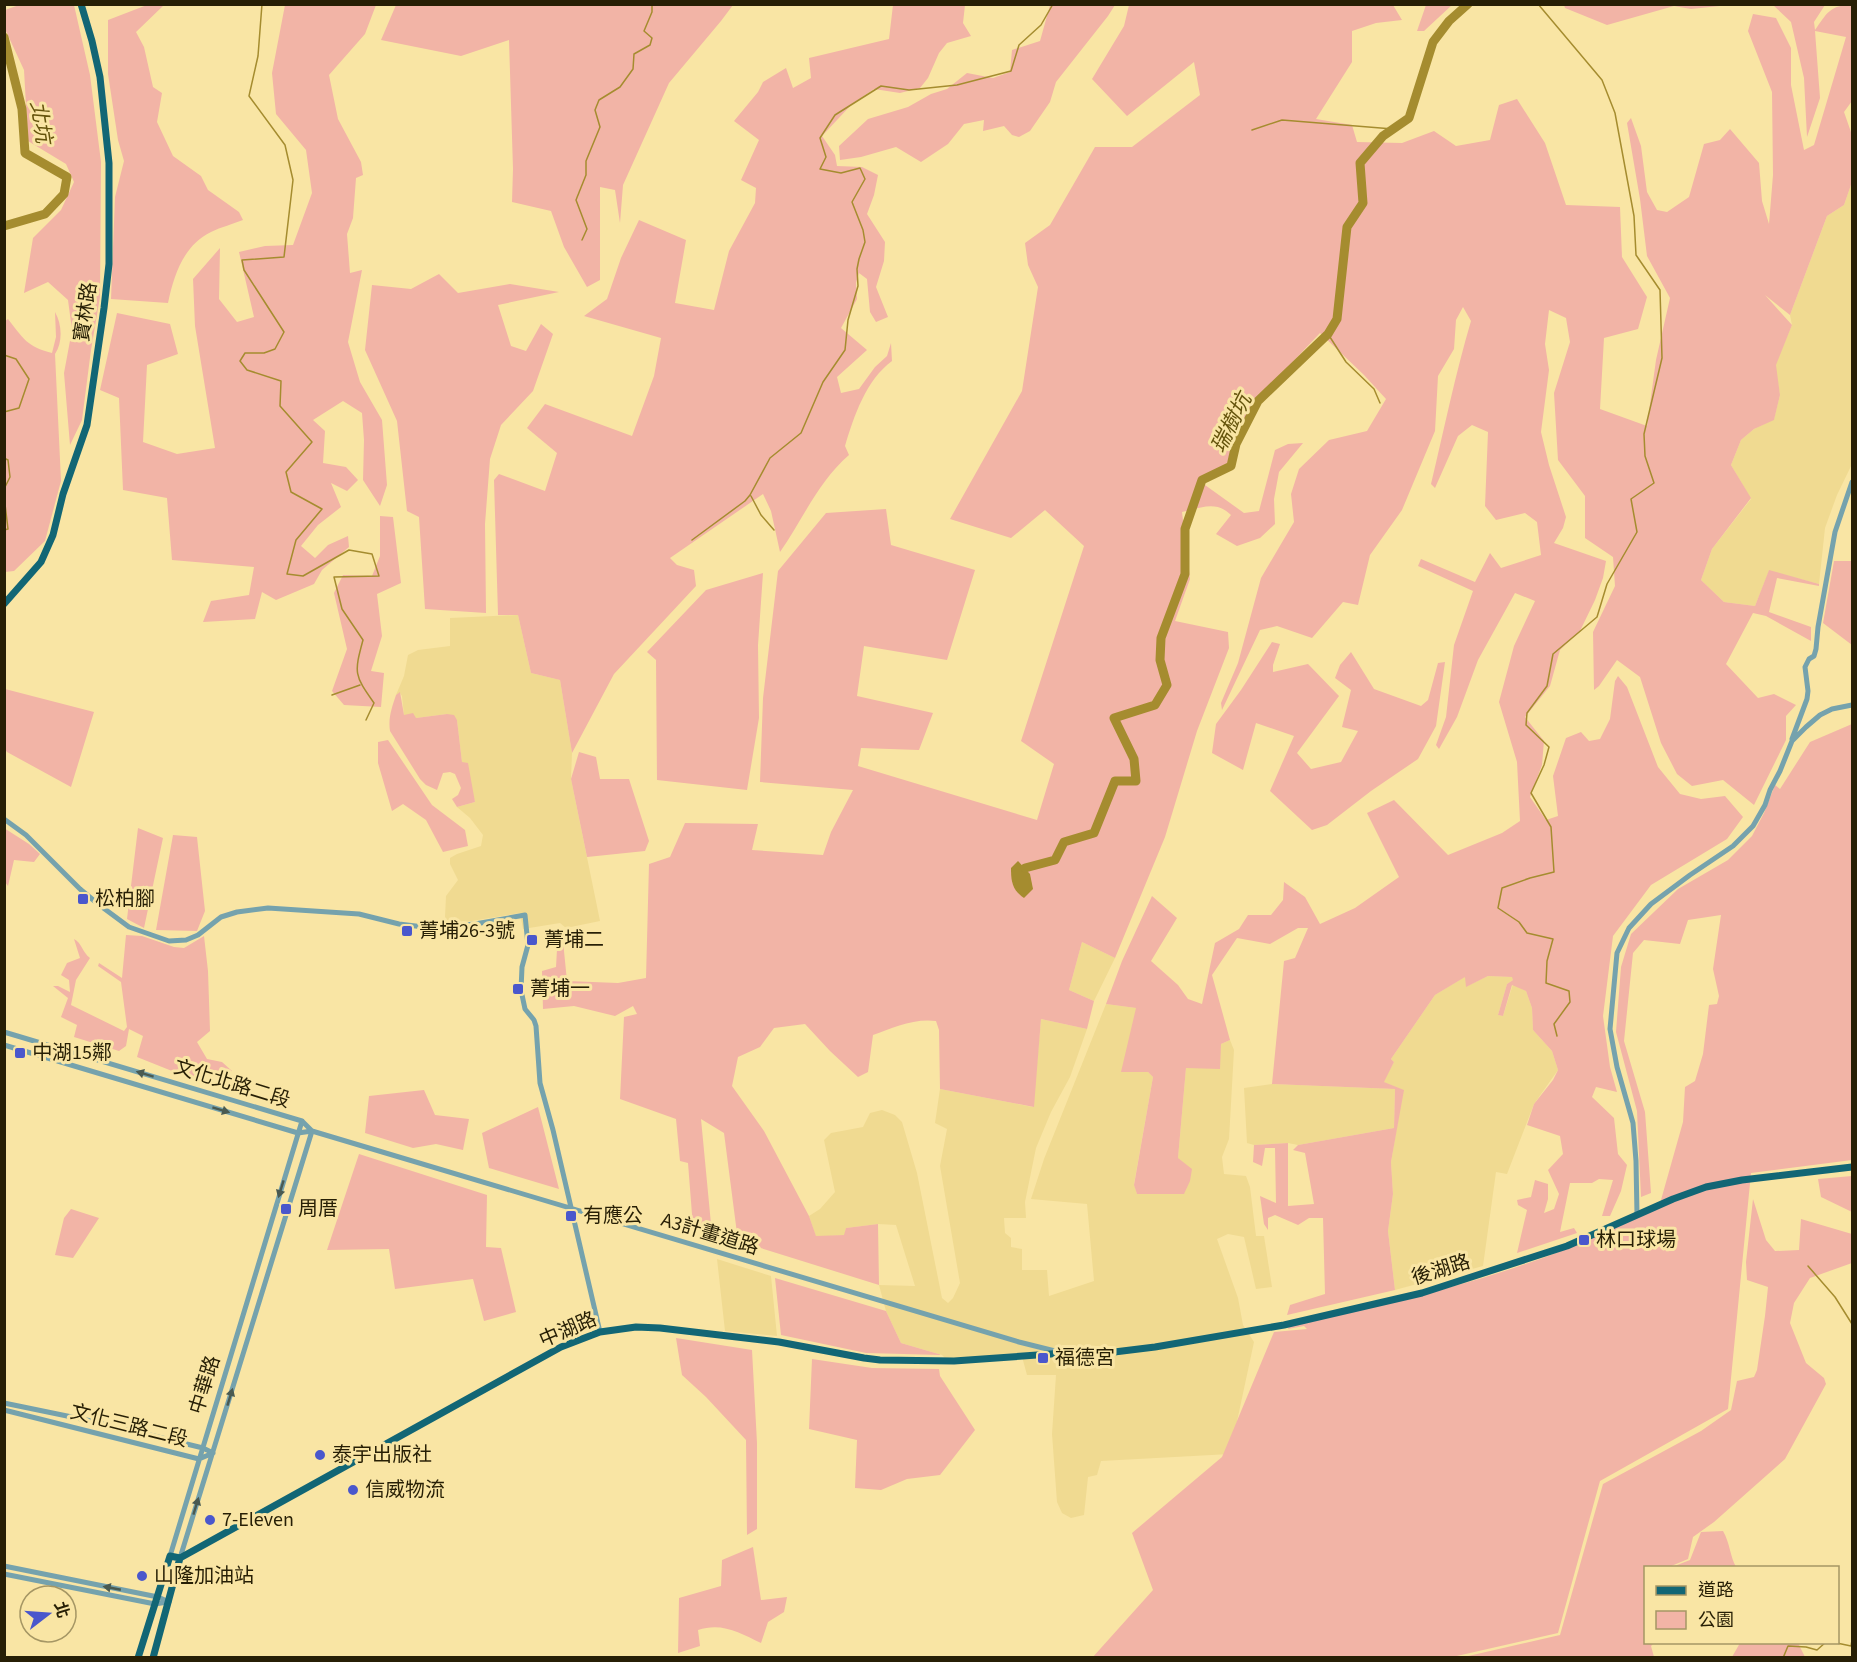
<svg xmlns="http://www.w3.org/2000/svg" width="1857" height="1662" viewBox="0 0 1857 1662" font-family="'Source Sans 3','Noto Sans TC',sans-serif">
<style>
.built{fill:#f0da91}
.green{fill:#f2b4a6}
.water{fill:#a58c2f}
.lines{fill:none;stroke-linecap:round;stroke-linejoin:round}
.stream{stroke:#a58c2f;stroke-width:1.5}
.river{stroke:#a58c2f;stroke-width:9}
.minor{stroke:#75a2ad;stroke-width:5}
.major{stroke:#126675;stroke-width:7}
.oneway{fill:#4a5a51}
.poi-dot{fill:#4a57cc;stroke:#f9e5a4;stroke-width:2}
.labels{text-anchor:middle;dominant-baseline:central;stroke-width:6;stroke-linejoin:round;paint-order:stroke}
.street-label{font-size:20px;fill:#271f05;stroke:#f9e5a4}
.poi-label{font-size:20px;fill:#271f05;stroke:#f9e5a4;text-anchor:start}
.water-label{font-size:21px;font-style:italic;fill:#64530c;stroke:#f9e5a4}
</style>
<rect width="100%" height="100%" fill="#f9e5a4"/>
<!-- built -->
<path class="built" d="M1852,182V464L1837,495L1825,528L1819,584L1769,571L1755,606L1724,602L1701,580L1712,549L1751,499L1731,465L1741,440L1754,429L1774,419L1780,395L1775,365L1792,325L1790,315L1827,216L1844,205Z
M518,615L531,673L560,680L572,753L571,779L600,921L566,928L560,923L523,929L520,913L453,924L449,923L445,917L446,896L458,880L450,864V858L457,854L481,846L483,835L470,818L457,807L475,802L462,762L457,720L447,714L416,718L404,715L402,696L400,693L396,695L404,676L408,655L418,650L450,646V618Z
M1082,942L1115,958L1094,1001L1069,990Z
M1466,976L1467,986L1488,976L1513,977V980L1507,984L1498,1015L1503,1016L1513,984L1526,991L1532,1008L1533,1030L1552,1051L1558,1070L1534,1104L1507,1174L1496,1172L1483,1266L1395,1290L1388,1231L1393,1194L1391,1162L1403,1090L1383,1082L1394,1062L1391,1059L1435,995Z
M1106,1004L1136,1008L1148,1072L1153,1077L1134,1184L1137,1194H1184L1178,1158L1186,1068L1221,1044L1230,1040L1234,1050L1229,1139L1222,1157L1224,1174L1246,1176L1250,1187L1256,1236H1264L1272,1287L1256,1289L1244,1237L1228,1234L1217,1239L1238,1298L1243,1325L1254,1342L1230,1454L1101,1461L1097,1475L1088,1477L1084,1515L1071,1518L1062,1513L1057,1502L1052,1434L1056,1375H1027L1021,1353L950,1363L942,1355L901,1343L886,1311L879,1285L915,1286L896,1225L878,1224L846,1228L845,1235L816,1237L809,1216L820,1209L835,1192L824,1140L831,1133L863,1127L870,1113L882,1110L895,1115L902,1122L917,1173L942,1298L948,1303L953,1298L960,1283L940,1166L947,1129L935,1123L940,1089L1033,1107L1041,1019L1087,1029L1070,1077L1051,1112L1036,1148L1025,1202L1026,1218H1004L1005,1233L1011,1238V1247L1022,1249V1270H1047L1049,1296L1094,1281L1087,1204L1031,1199L1044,1159Z
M1272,1084L1395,1089L1394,1128L1298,1145L1288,1143L1254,1145L1247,1143L1244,1088Z
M717,1259L771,1276L777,1336L725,1331Z"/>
<!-- green -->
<path class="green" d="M19,5H74L90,75L101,162L100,297L91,350L82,420L70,445L64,373L72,330L68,300L48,282L24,293L33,238L61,210L74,182L66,164L28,141L24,70L5,29V10Z
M147,5H164L136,32L144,47L153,87L162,93L157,122L173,156L201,176L208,190L239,212L243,220C233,224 221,227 211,232C183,246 174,275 168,303L111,299L115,197L124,161L118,140L108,74V20Z
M285,5H376L365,34L329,75L338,119L361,162L363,175L356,178L353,218L347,234L350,273L362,270L348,342L360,382L382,420L387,485L380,506L363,480L364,440L362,413L343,401L313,420L325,431L323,463L346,467L358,480L347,491L331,483L341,507L318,525L301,546L315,558L328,545L348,536L349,547L322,570L314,584L276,600L262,592L255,619L203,622L211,601L249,595L254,567L172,560L167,498L123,490L119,398L100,390L117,313L170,324L178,354L147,365L143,442L177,454L215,448L195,326L193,279L220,248L219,299L237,322L254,317L239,252L265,246L293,245L312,193L306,150L276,114L272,73Z
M396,5H733L721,21L669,83L623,185L620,223L615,190L600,187V280L587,287L564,247L551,211L512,202L513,169L509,40L461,56L381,40Z
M893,5H965L963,23L971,36L947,43L939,53L928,78L920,88L900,93L874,89L852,104L822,136L835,155L837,166L862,167L878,175L874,195L867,214L885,242L884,261L876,287L888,317L876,322L870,312L867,279L859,273L856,283L857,299L841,328L867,350L837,377L841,393L859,389L875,367L887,356L891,343L892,361C866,380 854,416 845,446L849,455C818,482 803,519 780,552L771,511L763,494L670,558L677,565L694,570L696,586L614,674L572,753L560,680L531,673L518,615H498L494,480L499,474L545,491L557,453L527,428L545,404L632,436L654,376L661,338L584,316L607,299L621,258L639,220L686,240L675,303L714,310L729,251L755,203L756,188L741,180L759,140L734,121L758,92L763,82L786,68L793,88L811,78L809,58L889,39Z
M1050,5H1115L1108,16L1056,82L1050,102L1030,131L1019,137L1012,135L1004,126L983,131L984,120L964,124L948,144L921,162L896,147L861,157L840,160L839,146L868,119L908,107L931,94L947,89L967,73L993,78L1010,72L1012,50L1040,41Z
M1129,5H1393L1402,20L1376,23L1352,31V62L1316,119L1352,125L1357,142L1402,143L1434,131L1456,146L1490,140L1499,105L1517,99L1545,143L1566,205L1620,207L1622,257L1647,297L1638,329L1604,338L1600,409L1647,426L1656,360L1670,298L1647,256L1640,199L1627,123L1631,118L1641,146L1647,192L1657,210L1667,212L1689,197L1704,144L1720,140L1730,129L1759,163L1762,201L1769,224L1773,175L1772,92L1748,31L1753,14L1776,18L1791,48V85L1804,150L1814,145L1846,37L1815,31L1820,98L1807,137L1804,78L1791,22L1773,5H1825L1814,22L1815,30C1827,13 1830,5 1852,5V101L1844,112L1852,135V182L1844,205L1827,216L1790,315L1765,295L1792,325L1776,365L1780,395L1774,420L1754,429L1741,440L1731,465L1751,498L1712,549L1701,580L1724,602L1755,606L1769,570L1819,584V586L1777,578L1769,612L1811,627V641L1766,616L1753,613L1726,664L1758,698L1774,694L1796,705L1786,716V740L1754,805L1723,780L1692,786L1677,774L1661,743L1640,677L1617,660L1599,686L1594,690L1593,632L1615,586L1613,557L1585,538V496L1558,460L1554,393L1570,342L1566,318L1549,310L1545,344L1549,370L1541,432L1549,465L1566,517L1563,528L1554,543L1606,561L1603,578L1595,600L1580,631L1560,650L1550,686L1525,717L1544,741L1542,765L1530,797L1546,820L1558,816L1553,776L1566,738L1581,732L1589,741L1600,739L1610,719L1615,681L1618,676L1627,687L1658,767L1680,794L1701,799L1725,796L1743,817L1727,839L1651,885L1613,936L1603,1016L1610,1067L1617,1092L1596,1087L1592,1097L1614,1118L1618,1154L1627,1165L1621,1191L1610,1216H1602L1613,1180L1599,1179L1592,1183H1570L1560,1232L1574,1228L1577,1233L1517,1253L1527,1210L1518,1205L1517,1200L1531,1197L1535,1180L1548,1184V1199L1544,1213L1554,1209L1559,1194L1548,1170L1563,1154L1560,1136L1527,1125L1534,1104L1553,1080L1558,1070L1552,1051L1533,1030L1532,1008L1526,991L1512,985L1503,1016L1498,1015L1507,984L1513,980L1512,977L1488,976L1466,987L1465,977L1435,995L1391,1059L1394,1062L1384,1082L1404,1090L1391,1162L1393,1194L1388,1231L1395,1290L1287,1315L1290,1305L1325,1294L1323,1218H1309L1298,1225L1275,1215L1268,1218V1230L1264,1224L1260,1196L1276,1203L1275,1148H1265L1262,1166L1253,1162L1254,1145L1288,1143V1206L1314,1204L1305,1153L1293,1150L1298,1145L1394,1128L1395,1089L1272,1084L1284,961L1295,958L1308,928H1298L1270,944L1237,938L1212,975L1230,1040L1221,1044L1220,1069L1186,1068L1178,1158L1192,1169L1190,1181L1184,1194H1137L1134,1185L1153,1077L1148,1072H1121L1136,1008L1106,1004L1122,961L1152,896L1177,918L1151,961L1178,985L1188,999L1202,1004L1215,943L1239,929L1248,915H1271L1283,900L1284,882L1305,897L1320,924L1355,908L1399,877L1367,813L1394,800L1448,855L1502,833L1520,821L1517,762L1499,702L1514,646L1535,601L1515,593L1478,660L1457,717L1439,749L1436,745L1446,717L1454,645L1473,591L1418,566L1421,559L1475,582L1490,553L1501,568L1541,555L1537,522L1525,513L1496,520L1485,506L1488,432L1472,425L1458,436L1435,488L1431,484C1444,430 1455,375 1471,321L1463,307L1456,320L1454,349L1438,376L1435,431L1402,510L1370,555L1358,605L1343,602L1312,638L1277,626L1260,630L1222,710L1221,703L1238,663L1261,578L1294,522L1291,494L1299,469L1329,440L1367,431L1386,399L1364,375L1320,333L1270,386L1245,428L1231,464L1198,480L1244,513L1259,511L1275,450L1288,444L1303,443L1279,472L1274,499L1275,524L1260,538L1237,546L1216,534L1231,515C1216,500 1201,508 1182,512L1190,579L1175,621L1228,632L1229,648L1197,731L1165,837L1115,958L1082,942L1069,990L1094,1001L1087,1029L1041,1019L1034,1107L940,1089L939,1030L936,1021C914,1018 892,1028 873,1035L868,1072L858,1077L830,1051L805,1024L774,1028L760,1047L738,1057L732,1086L764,1131L809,1216L816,1236L844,1235L846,1228L878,1224L879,1285L738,1241L724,1133L701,1119L711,1224L693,1227L688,1163L680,1161L676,1119L620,1099L624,1017L637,1014L633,1006L615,1016L574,1006L543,1009L542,971L556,967L558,932L562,931L567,981L618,983L646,978L649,864L670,857L685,823L758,824L752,850L823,855L831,832L853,790L760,782L763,698L778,571L826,513L886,509L891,545L975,570L947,660L864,646L857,696L933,713L919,750L861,748L858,766L1037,820L1054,764L1021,741L1084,546L1045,510L1011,538L950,519L1022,391L1038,287L1028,265L1025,243L1050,225L1095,147H1132L1200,95L1194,62L1127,116L1092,79L1124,26Z
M1426,5H1452L1424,31H1417Z
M1564,5V4L1729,5L1691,9L1674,6L1607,25L1565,8Z
M439,274L458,293L510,284L559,292L498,305L511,346L526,351L541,324L553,334L533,391L501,425L490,459L485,524L486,613L425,609L419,517L407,511L397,421L365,350L372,285L411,289Z
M55,312C62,324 63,342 55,354L61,481L45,541L14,571L5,572V321L8,319C23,338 27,347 52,353L56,337Z
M380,516L393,517L401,583L377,594L382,636L371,671L384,673L381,707L344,705L332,691L347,649L334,593L343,575L372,576L380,556Z
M1834,561H1852V645L1823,623Z
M763,573L758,645L759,718L747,790L657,780L656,660L647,652L706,590Z
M1272,642L1280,644L1273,665V672L1308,664L1339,696L1297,753L1311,769L1341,762L1358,731L1342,727L1351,690L1335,678L1340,665L1351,652L1374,689L1421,706L1428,700L1438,663L1445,662L1436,726L1418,759L1371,791L1327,825L1312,830L1270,791L1294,736L1256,723L1243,770L1212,753L1216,724L1241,690Z
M5,689L94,712L71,787L7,752L5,749Z
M400,692L404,715L413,713L416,718L447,714L454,715L457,720L462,762L468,763L475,802L457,807L452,799L458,795L461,788L455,774L450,772L443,773L437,790L426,785L420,779L390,731C388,718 392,707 396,695Z
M1852,724V1160L1751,1173L1728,1409L1600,1481L1558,1633L1448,1658H1092L1153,1590L1132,1533L1222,1457L1274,1332L1307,1329L1304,1326L1288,1329L1289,1326C1385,1304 1484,1283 1576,1245C1604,1234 1631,1220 1659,1207L1683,1122L1685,1087L1695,1081L1703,1054L1709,1005L1717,1004L1719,996L1713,969L1721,915L1688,920L1680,944L1644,940L1633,953L1624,1041L1645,1112L1651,1193L1641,1197L1637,1111L1616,1032L1621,967L1631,934L1678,889L1728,860L1752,836L1764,813L1775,785L1780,789L1810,742Z
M388,740L432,805L465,830L468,846L443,852L426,820L403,804L392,811L378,763V742Z
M579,752L596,757L600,779H629L649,841L645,851L587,857L571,779Z
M4,828L29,844L40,854L34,862L14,860L8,886L5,882Z
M138,828L163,838L144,928L127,919Z
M173,835L197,837L205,911L197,931L156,930Z
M126,935L142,936L174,947L184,948L204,936L208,971L210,1031L197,1042L207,1059L222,1062L232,1071L222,1073L202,1071L192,1079L137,1057L143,1036L129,1029L126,1046L119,1051L74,1037L77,1025L61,1017L68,998L53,986H58L70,992L69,980L61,975L67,963L80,958L74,939C82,943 82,952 90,958L76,980L71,1005L124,1031L127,1027L121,982L98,966L99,963L122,978Z
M424,1090L435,1115L469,1119L463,1150L436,1144L413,1148L365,1133L369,1096Z
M538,1107L559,1189L489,1168L482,1133Z
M359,1154L487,1195L486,1247L501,1248L516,1312L484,1321L473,1279L395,1289L389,1249L327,1250Z
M1852,1176V1212L1821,1197L1818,1179Z
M1753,1199L1766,1240L1775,1251L1799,1250L1801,1219L1852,1234V1263L1810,1278L1794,1303L1790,1323L1806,1363L1824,1378L1826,1384L1785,1459L1714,1522L1693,1537L1688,1559L1669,1567L1646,1568V1642L1654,1643L1651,1646L1654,1657H1464L1560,1635L1603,1484L1701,1431L1731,1410L1737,1381L1754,1377L1757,1370L1765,1316L1768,1287L1747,1280L1746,1262Z
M71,1209L99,1218L73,1258L55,1255L64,1218Z
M775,1278L886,1311L901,1343L942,1355L866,1353L781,1335Z
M676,1338L752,1350L757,1443V1529L747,1535L746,1440L706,1397L682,1375Z
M812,1359L872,1368L939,1369L940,1376L975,1430L940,1475L907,1479L881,1490L855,1488L857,1440L809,1429Z
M1723,1531C1730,1543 1730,1556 1736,1567H1672L1690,1560L1701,1532Z
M753,1547L761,1600L787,1597L784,1612L768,1622L761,1643C740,1633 722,1622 698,1630L700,1646L678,1653L679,1598L721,1586L722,1560Z
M1740,1643H1798L1805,1657H1732Z"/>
<!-- water -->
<path class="water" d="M1018,861L1030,874L1033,889L1024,898C1012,890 1011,881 1011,868Z"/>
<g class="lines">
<!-- stream -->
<path class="stream" d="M262,4L258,56L249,96L285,145L293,180L284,257L242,260L244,270L284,332L275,349L264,353H245L240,361L247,370L281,381L280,406L312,442L286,472L291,492L322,509L296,540L287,574L303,576L349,550L372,554L379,576L334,577L342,609L363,640C354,673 354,675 374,703L366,720
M1538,4L1602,80L1615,113L1634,216L1636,255L1660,290L1662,358L1644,434L1645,456L1654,483L1631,499L1637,532L1607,584L1597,617L1553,654L1547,686L1527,713L1526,725L1549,747L1544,765L1531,793L1551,827L1554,872L1530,878L1502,888L1498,908L1519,922L1527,933L1553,939L1547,961L1546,983L1569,991L1570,1002L1554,1024L1557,1036
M1252,130L1282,120L1393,129
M582,240L587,229L576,200L586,175V161L600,127L595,110L599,100L620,87L633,69L634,54L650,45L652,38L644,31L652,12V4
M1328,334L1346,362L1374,389L1380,403
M4,355L16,359L29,379L19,408L4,412
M4,458L8,460L10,477L4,489
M4,496L8,529L4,530
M751,496L761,515L774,530
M692,540L745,501L750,495L770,458L801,433L823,382L845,350L848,320L858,286L857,269L859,259L865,242L863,230L852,202L865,179L860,168L841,173L820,169L826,157L820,138L835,115L881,86L909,90L957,85L1011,71L1019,45L1041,25L1053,4
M332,695L360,685
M1808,1266L1835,1297L1852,1324
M1832,1642L1851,1646L1852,1640
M1783,1658L1788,1646L1806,1647L1817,1650L1826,1642"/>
<!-- river -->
<path class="river" d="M4,37L22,109L25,153L67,177L64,194L45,214L4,226
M1025,868L1055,860L1064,842L1094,833L1115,781H1136L1134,759L1114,718L1155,705L1167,685L1160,660L1161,638L1185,574V529L1202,480L1231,466L1236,444L1258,401L1328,334L1337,319L1347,227L1363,203L1360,163L1383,136L1409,118L1433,42L1449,21L1468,4"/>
<!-- minor -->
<path class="minor" d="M1792,739L1807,699L1808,691L1805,667L1809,659L1814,656L1816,649L1818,627L1835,532L1852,482
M4,819L26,835L80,889L98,904L129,927L169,941L186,940L198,935L221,917L237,912L268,908L359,914L399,924L432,928L475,924L525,915L528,945L522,967L521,990L525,1009L534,1020L536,1026L540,1083L553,1130L600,1332
M4,1032L302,1121L312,1131
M4,1045L298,1133L312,1131L1019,1342L1059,1352
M1637,1215L1636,1161L1633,1123L1617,1067L1610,1029L1617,953L1629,928L1651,904L1690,875L1733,846L1753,826L1765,805L1770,790L1780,771L1792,741L1806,727L1820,715L1832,709L1852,705
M4,1403L101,1423L203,1448L213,1453
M4,1410L199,1459L213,1453
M170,1556L302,1121
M180,1558L312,1131
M4,1566L158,1597L169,1602
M4,1574L155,1604L167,1602"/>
<!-- major -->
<path class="major" d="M4,604L41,562L53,535L63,494L87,425L104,308L109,264V163L100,77L92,41L81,4
M138,1658L170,1556L180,1558L561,1347L600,1332L636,1327L660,1328L779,1342L864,1358L880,1360L954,1361L1065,1353L1098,1354L1155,1347L1284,1325L1422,1293L1567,1246L1673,1199L1706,1187L1742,1180L1852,1167
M153,1658L180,1558"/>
</g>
<!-- one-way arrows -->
<defs><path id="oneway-solid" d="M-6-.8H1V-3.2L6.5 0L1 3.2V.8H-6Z" transform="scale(1.5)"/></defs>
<g class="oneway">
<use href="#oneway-solid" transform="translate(145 1074) rotate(-163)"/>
<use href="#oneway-solid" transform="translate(221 1110) rotate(17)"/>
<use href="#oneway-solid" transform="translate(281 1189) rotate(107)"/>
<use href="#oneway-solid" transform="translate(230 1397) rotate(-73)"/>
<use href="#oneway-solid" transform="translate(196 1506) rotate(-73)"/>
<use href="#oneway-solid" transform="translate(112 1588) rotate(-169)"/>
</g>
<!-- markers -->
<g class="poi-dot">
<rect x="77" y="893" width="12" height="12" rx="3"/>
<rect x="401" y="925" width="12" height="12" rx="3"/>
<rect x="526" y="934" width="12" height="12" rx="3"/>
<rect x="512" y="983" width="12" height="12" rx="3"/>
<rect x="14" y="1047" width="12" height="12" rx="3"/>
<rect x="280" y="1203" width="12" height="12" rx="3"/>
<rect x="565" y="1210" width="12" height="12" rx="3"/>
<rect x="1578" y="1234" width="12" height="12" rx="3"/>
<rect x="1037" y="1352" width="12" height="12" rx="3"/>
<circle cx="320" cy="1455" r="6"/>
<circle cx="353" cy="1490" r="6"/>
<circle cx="210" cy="1520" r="6"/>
<circle cx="142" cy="1576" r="6"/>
</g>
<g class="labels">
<!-- street labels -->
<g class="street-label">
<text transform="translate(86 312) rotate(-82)">寶林路</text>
<text transform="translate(232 1084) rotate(17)">文化北路二段</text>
<text transform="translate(710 1234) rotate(17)">A3計畫道路</text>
<text transform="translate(1441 1270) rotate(-17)">後湖路</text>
<text transform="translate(568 1330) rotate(-23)">中湖路</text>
<text transform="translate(205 1385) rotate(-73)">中華路</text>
<text transform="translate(129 1426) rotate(14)">文化三路二段</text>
</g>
<!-- poi labels -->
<g class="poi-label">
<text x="95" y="899">松柏腳</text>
<text x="419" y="931">菁埔26-3號</text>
<text x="544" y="940">菁埔二</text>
<text x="530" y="989">菁埔一</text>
<text x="32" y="1053">中湖15鄰</text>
<text x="298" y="1209">周厝</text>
<text x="583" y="1216">有應公</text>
<text x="1596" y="1240">林口球場</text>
<text x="1055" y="1358">福德宮</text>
<text x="332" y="1455">泰宇出版社</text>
<text x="365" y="1490">信威物流</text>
<text x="222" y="1520">7-Eleven</text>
<text x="154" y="1576">山隆加油站</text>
</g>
<!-- water labels -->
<g class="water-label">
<text transform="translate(41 122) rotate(81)">北坑</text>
<text transform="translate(1231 423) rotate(-63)">瑞樹坑</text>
</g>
</g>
<!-- border -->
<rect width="1857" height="1662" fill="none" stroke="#271f05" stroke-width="12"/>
<!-- legend -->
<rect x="1644" y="1566" width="195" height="78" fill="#f9e5a4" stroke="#a59664" stroke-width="1.5"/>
<rect x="1656" y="1586" width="30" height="9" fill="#126675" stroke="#a59664" stroke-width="1.5"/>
<text x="1698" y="1596" font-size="18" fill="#271f05">道路</text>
<rect x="1656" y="1611" width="30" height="18" fill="#f2b4a6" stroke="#a59664" stroke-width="1.5"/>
<text x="1698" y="1626" font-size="18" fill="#271f05">公園</text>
<!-- north arrow -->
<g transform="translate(48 1614) rotate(73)"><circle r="28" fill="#f9e5a4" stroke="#a59664" stroke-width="1.5"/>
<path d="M0-4.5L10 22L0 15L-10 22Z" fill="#4a57cc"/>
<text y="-9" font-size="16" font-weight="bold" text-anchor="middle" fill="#271f05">北</text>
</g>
</svg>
